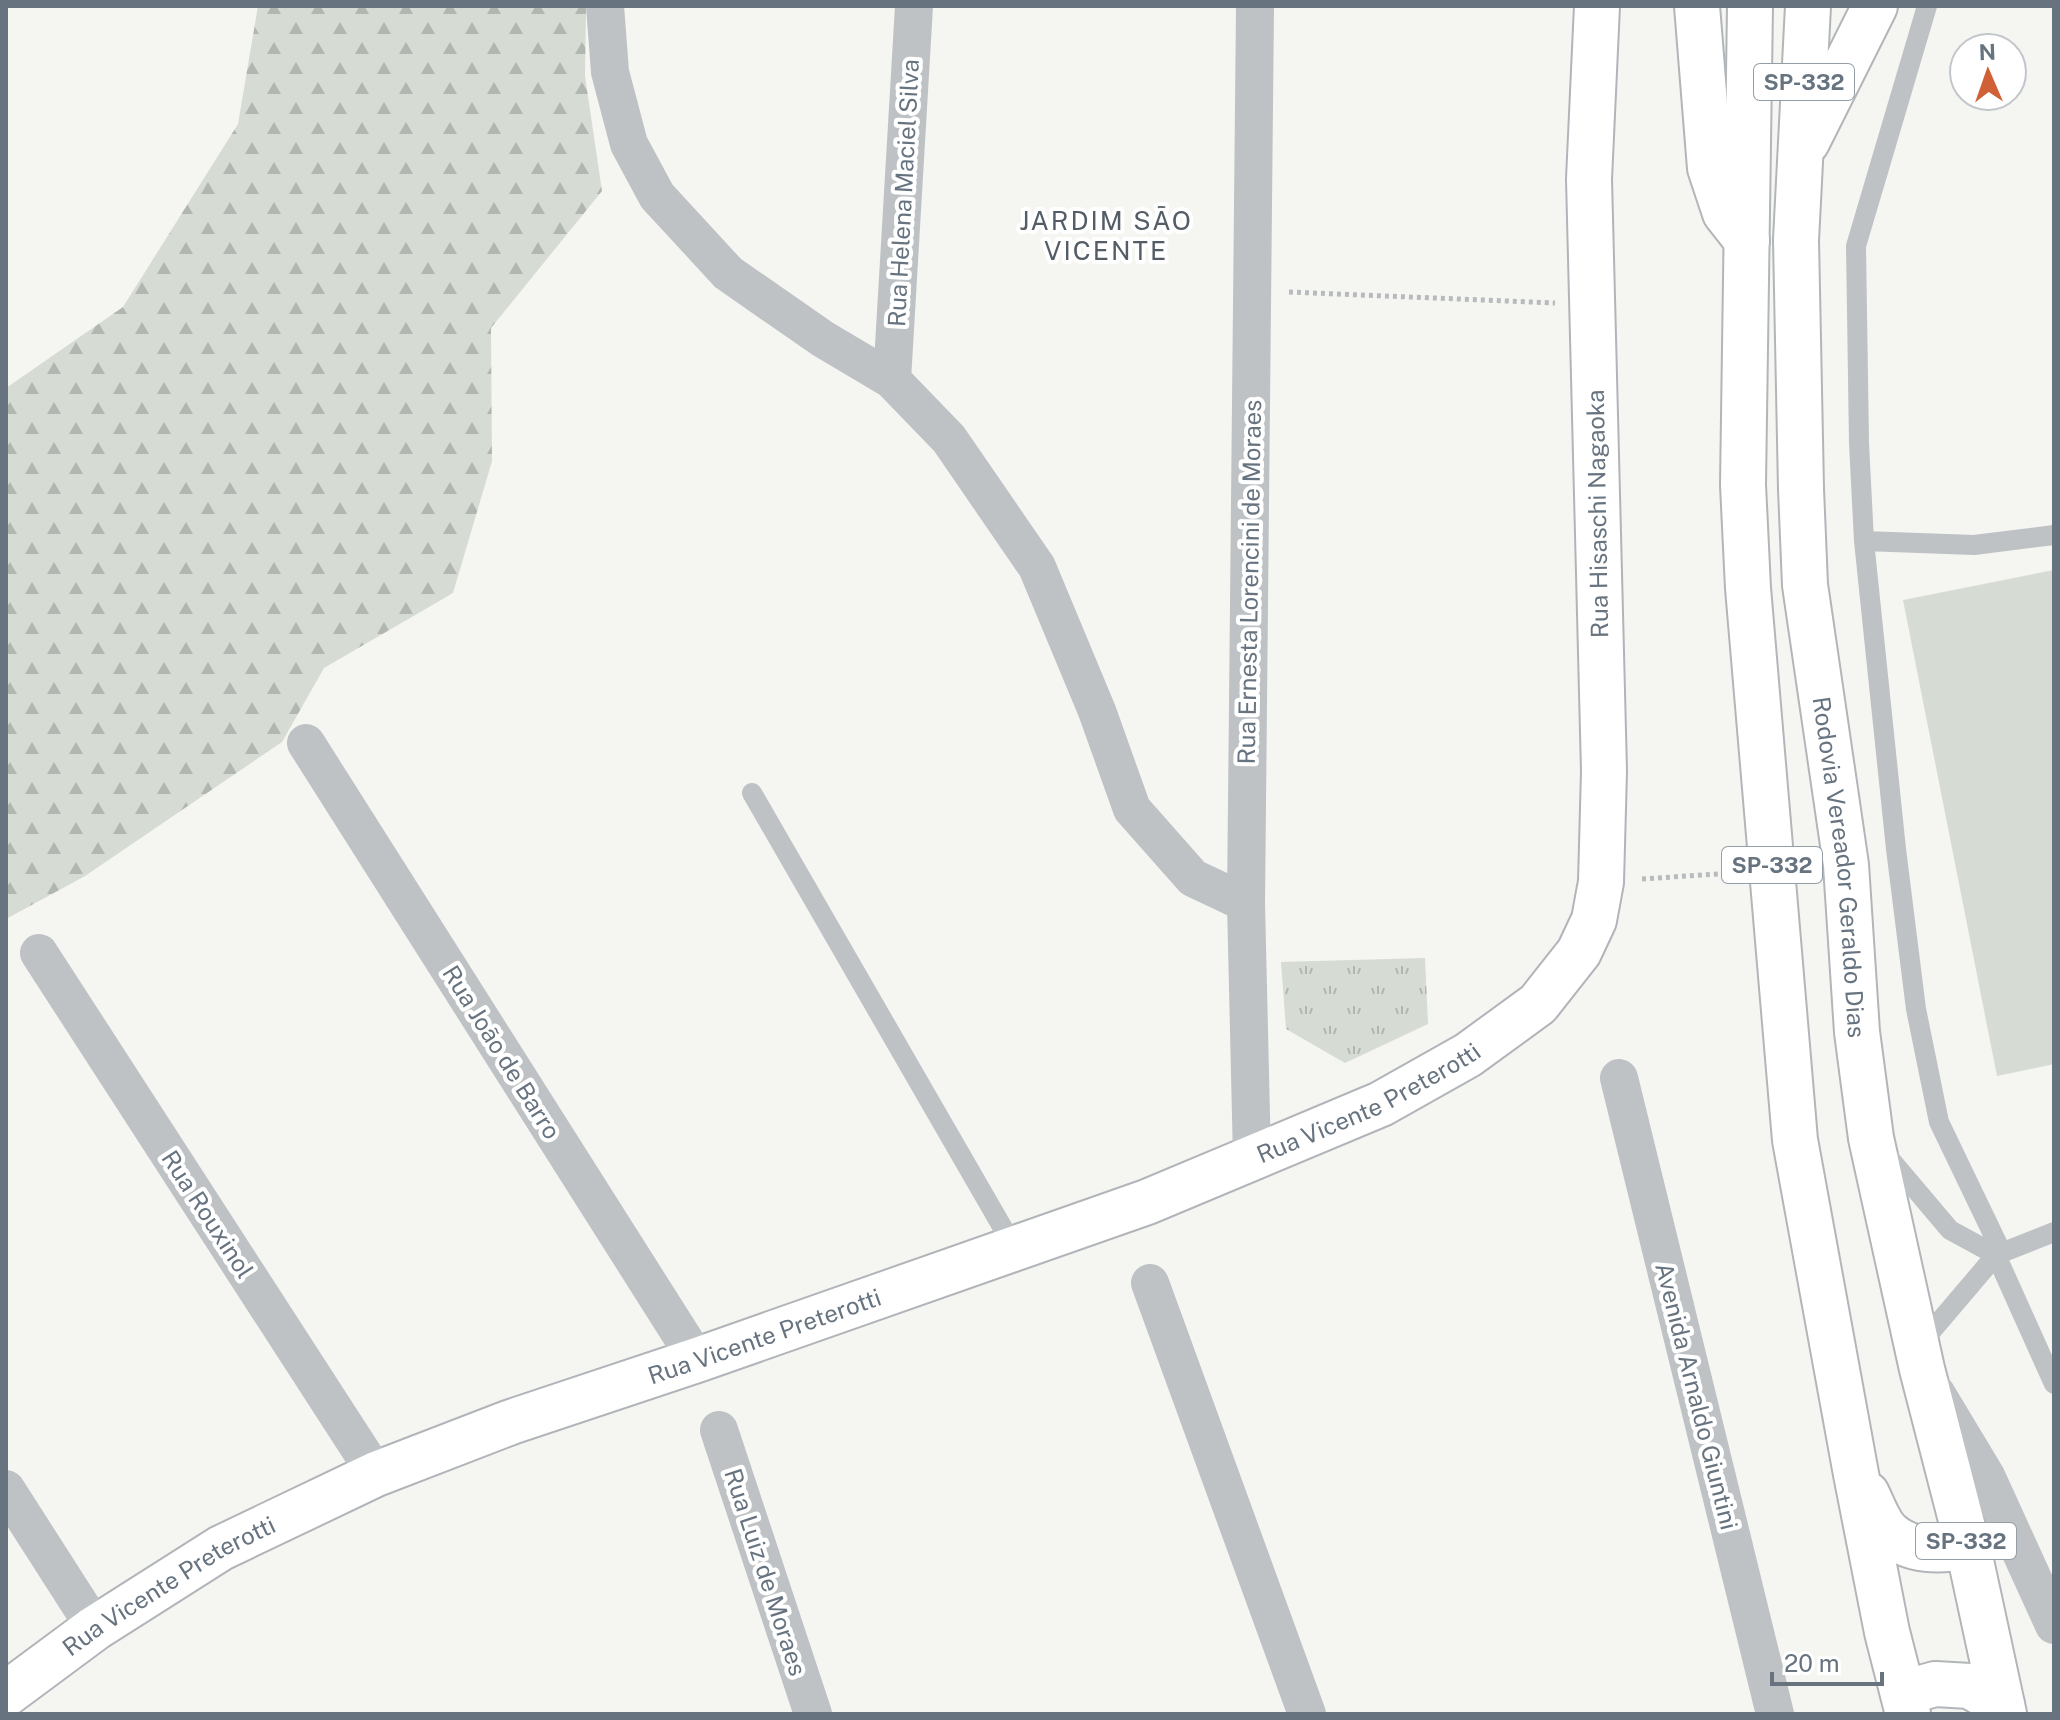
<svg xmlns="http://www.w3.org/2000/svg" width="2060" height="1720" viewBox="0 0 2060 1720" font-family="'Public Sans',sans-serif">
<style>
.grass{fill:url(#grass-tufts)}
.forest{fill:url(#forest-firs)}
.pitch{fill:#d6dbd4}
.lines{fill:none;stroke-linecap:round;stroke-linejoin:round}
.secondary-casing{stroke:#b1b5b9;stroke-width:48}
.primary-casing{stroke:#b2b6b9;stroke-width:48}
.path{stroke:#b8bbbd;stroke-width:5;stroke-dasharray:4 4;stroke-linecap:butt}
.lane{stroke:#bec2c5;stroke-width:20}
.street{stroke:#bec2c5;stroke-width:38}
.secondary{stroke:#fff;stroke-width:44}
.primary{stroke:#fff;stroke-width:44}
.labels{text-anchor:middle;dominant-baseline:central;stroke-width:8;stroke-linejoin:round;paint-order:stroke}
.shield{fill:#fff;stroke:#959ea6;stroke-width:2}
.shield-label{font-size:22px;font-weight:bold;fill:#677480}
.street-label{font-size:24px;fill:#677480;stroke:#fff}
.neighbourhood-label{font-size:26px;letter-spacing:2px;fill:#545d66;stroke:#fff}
</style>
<defs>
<pattern id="grass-tufts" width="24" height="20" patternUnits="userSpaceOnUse" patternTransform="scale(2)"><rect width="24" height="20" fill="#d6dbd4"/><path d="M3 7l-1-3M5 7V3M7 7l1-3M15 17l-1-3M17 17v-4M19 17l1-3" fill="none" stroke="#b1b6b1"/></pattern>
<pattern id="forest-firs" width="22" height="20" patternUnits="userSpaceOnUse" patternTransform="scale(2)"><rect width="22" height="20" fill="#d6dbd4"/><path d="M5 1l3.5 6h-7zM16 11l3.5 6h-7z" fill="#b1b6b1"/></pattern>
</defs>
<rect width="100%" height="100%" fill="#f5f5f2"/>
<!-- grass -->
<path class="grass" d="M1425,958L1428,1024L1345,1063L1286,1029L1281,962Z"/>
<!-- forest -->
<path class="forest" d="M258,6H586L585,76L602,191L491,328L492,461L453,593L324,668L282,742L85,876L6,919V388L123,307L238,124Z"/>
<!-- pitch -->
<path class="pitch" d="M2054,570V1064L1997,1076L1903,600Z"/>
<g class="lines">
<defs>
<g id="secondary">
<path id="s1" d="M6,1694L95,1628L221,1548L376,1474L511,1422L697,1360L1147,1202L1381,1104L1468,1055L1538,1004L1579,952L1594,920L1601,882L1604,771L1589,179L1597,6"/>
</g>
<g id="primary">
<path d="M1697,6L1710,168L1725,213L1747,241"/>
<path d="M1750,6L1743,485L1748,588L1795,1140L1856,1474L1887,1632L1908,1714"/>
<path id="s2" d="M1808,6L1796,240L1801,489L1805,585L1846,865L1857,1032L1871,1138L1922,1369L1968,1547L2004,1714"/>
<path d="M1807,142L1875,6"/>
<path d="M1867,1494C1873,1506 1879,1524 1889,1533C1911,1553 1940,1551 1968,1547"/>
<path d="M1903,1693L1935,1684L1970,1686L2002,1705"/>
</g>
</defs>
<!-- secondary casing -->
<use href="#secondary" class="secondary-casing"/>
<!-- primary casing -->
<use href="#primary" class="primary-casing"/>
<!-- path -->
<path class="path" d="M1289,292L1555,303
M1642,879L1732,873"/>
<!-- lane -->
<path class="lane" d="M1927,6L1856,246L1859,443L1864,541L1974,545L2054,535
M1864,541L1896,849L1916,1009L1939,1122L2002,1253
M752,793L1015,1249
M1884,1152L1950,1230L1996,1255L2054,1384
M1917,1348L1996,1255L2054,1232"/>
<!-- street -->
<path class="street" d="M605,6L610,72L629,144L657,196L728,273L823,339L892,380L949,439L1037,567L1097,711L1132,809L1193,878L1246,903
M892,380L914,6
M306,743L697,1360
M39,953L376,1474
M1619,1078L1775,1714
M1252,1158L1246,903L1255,6
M1150,1283L1307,1714
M1936,1393L1986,1476L2054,1625
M719,1430L813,1714
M6,1489L95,1628"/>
<!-- secondary -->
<use href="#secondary" class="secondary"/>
<!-- primary -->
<use href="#primary" class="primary"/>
</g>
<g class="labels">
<!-- shield labels -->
<g class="shield">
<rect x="1754" y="64" width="100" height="36" rx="6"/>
<rect x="1722" y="847" width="100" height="36" rx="6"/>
<rect x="1916" y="1523" width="100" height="36" rx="6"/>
</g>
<g class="shield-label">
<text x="1804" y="82">SP-332</text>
<text x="1772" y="865">SP-332</text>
<text x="1966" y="1541">SP-332</text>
</g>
<!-- street labels -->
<g class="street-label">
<text transform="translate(903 193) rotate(-87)">Rua Helena Maciel Silva</text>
<text transform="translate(1597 514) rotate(-91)">Rua Hisaschi Nagaoka</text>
<text transform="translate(1249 582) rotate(-89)">Rua Ernesta Lorencini de Moraes</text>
<text stroke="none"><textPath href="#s2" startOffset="864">Rodovia Vereador Geraldo Dias</textPath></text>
<text transform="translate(502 1052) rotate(58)">Rua João de Barro</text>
<text stroke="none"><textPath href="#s1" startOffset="1492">Rua Vicente Preterotti</textPath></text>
<text transform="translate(208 1214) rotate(57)">Rua Rouxinol</text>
<text stroke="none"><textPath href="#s1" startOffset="844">Rua Vicente Preterotti</textPath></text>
<text transform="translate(1697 1396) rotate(76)">Avenida Arnaldo Giuntini</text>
<text transform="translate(766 1572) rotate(72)">Rua Luiz de Moraes</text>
<text stroke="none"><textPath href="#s1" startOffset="196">Rua Vicente Preterotti</textPath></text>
</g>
<!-- neighbourhood labels -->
<g class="neighbourhood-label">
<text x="1106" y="220">JARDIM SÃO<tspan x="1106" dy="30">VICENTE</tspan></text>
</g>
</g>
<!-- border -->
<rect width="2060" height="1720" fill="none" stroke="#677480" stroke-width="16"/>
<!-- north arrow -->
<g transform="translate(1988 72) rotate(358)"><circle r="38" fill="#ffffff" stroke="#c2c7cc" stroke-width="2"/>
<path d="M0-6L14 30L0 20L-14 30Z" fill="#d06137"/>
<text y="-12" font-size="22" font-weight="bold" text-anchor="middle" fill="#677480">N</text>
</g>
<!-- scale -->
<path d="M1772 1672v12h110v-12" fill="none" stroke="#677480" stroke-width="4"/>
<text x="1784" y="1672" font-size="24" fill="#677480" stroke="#ffffff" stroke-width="6" paint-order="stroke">20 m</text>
</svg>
